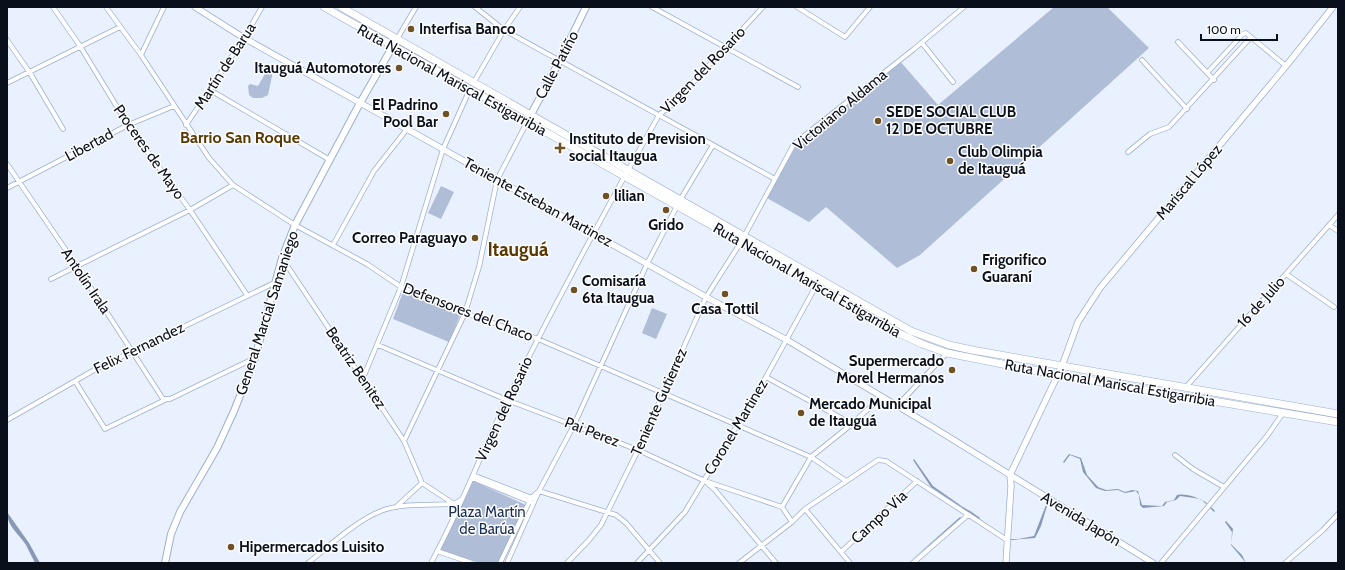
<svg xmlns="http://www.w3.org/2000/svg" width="1345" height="570" viewBox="0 0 1345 570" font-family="Cabin,sans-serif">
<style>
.green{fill:#afbdd7}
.water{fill:#8999b5}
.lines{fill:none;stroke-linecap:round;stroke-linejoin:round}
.stream{stroke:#8999b5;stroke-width:1.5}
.street-casing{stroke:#9dafcf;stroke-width:5.5}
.secondary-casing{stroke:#9dafcf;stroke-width:7}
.primary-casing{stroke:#9dafcf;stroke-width:8}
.highway-casing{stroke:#9dafcf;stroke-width:8}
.street{stroke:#fff;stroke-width:4}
.secondary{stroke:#fff;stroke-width:5.5}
.primary{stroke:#fff;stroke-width:6}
.highway{stroke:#fff;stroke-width:7}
.poi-dot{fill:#6f5125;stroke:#fdfdfd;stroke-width:1.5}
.labels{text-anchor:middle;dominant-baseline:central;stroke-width:3;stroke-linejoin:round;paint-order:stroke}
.poi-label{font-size:15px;font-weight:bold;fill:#0a101b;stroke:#fdfdfd;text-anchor:start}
.street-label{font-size:15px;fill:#0a101b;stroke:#fdfdfd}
.park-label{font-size:15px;fill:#182d54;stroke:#fdfdfd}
.neighbourhood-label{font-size:16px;font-weight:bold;fill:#583800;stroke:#fdfdfd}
.district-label{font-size:19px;font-weight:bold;fill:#583800;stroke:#fdfdfd}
</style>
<rect width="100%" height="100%" fill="#e9f1fe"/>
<!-- green -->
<path class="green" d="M1054,7H1107L1149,48L920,255L897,268L826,207L809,222L767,198L797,144L900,61L938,105Z
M266,72L272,74V76L268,95L262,98H253L249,95L248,86L250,84L258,86Z
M441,186L454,192L441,219L428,213Z
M403,292L460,315L449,342L393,319Z
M652,308L667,314L656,339L642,333Z
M473,481L526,505L498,563H480L439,551Z"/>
<!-- water -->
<path class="water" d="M1069,454L1081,458L1087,475L1098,487L1106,490L1118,489L1125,492L1132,490L1138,491L1142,505L1162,506L1165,502L1174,500L1177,495C1186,493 1200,498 1207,503L1206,504L1201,499L1180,496L1176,500L1167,502L1164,506L1143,508L1140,505L1139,495L1136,491L1125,493L1118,490L1105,491L1096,488L1083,472L1080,459L1070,455L1064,463L1063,462Z
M914,459L933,486L997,531L931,487L913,460Z
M1046,505L1047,506L1041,526L1035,538L1011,540V539H1018L1034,536Z
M7,512L29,543L40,563H35C32,557 29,551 26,545C19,534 7,526 7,512Z
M960,517L961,518L908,563Z
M1226,521L1233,529L1231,544L1242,555L1246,563L1231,545L1232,532L1225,522Z"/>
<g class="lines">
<!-- stream -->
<path class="stream" d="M963,508L968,511
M1211,508L1214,511
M969,511L979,518"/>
<defs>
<path id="street" d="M53,7L80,46L128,125L190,210L247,295
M106,7L141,55L209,158L233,185L295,225L367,264L401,287L465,313L538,339L811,457L846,481
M475,7L504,30L775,179
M652,7L798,87
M797,7L845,37L870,7
M397,39L416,7
M7,40L30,73L63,129
M1178,42L1214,80
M922,43L953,82
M141,55L164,7
M1142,60L1187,109
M1207,73L1243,34L1246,33L1286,66
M474,82L504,30L520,7
M7,83L120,27
M210,90L330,160
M186,125L244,38L262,7
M1128,152L1150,134L1169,127L1251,37
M7,164L76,265L163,399H170L255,358
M7,188L128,125L174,106
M680,200L713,145
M1329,225L1338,231
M333,245L374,171L407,129
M282,258L404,441L422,483
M1286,274L1334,307
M51,279L190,210L233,185
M378,345L507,400L638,450L705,481L715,490L776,563
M766,377L852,424
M363,378L401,287L443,149L470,89
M75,381L105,429L165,400
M1186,387L1338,215
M897,406L947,353
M7,420L96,369L274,283
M404,441L465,313L479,267L497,180L527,122
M1175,455L1193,469L1224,487
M473,475L532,498
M472,478L531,502
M708,482L782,507L792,522
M539,491L616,515L626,523L660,563
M396,507L422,483L454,504
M782,507L811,457L852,424L881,397
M805,509L850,563
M437,551L472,563
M841,552L917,481
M308,563C328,547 357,520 381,511C400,503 432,505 454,504L462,499
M431,563C460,510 481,453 508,398C556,302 606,208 659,115L674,103L763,7
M500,563L531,498L539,491
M507,563L539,491L574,425L647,264L677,206
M567,563L589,540L601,525L638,450L706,297L741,242L794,144L914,49L964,7
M637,563L685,512L766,377L817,284
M739,563L792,522L805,509L878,460L886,461L1007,540
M913,563L968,515
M1161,563L1267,436L1283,413
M1285,563L1323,530L1338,514"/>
<path id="secondary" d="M195,7L244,38L407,129L706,297L787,340L931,426L1153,563
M1006,563L1011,486L1010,475L1062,366L1078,322L1100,288L1286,66L1333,7"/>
<path id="primary" d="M527,122L560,60L586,7
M165,563L171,534L180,512L217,448L234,411L255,358L282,258L295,225L360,103L397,39"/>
<path id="highway" d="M324,7L741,242L892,330L922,344L947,353L1058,375L1338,422
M341,7L911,331L949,345L972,350L1338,414"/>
</defs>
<!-- street casing -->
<use href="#street" class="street-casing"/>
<!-- secondary casing -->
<use href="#secondary" class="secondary-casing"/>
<!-- primary casing -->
<use href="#primary" class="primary-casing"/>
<!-- highway casing -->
<use href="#highway" class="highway-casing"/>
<!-- street -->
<use href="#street" class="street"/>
<!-- secondary -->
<use href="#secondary" class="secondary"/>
<!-- primary -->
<use href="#primary" class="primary"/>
<!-- highway -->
<use href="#highway" class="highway"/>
</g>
<!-- markers -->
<g class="poi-dot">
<circle cx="411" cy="29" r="4"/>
<circle cx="399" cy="68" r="4"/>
<circle cx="446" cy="114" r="4"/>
<circle cx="878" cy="121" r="4"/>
<path d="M558 142h4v4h4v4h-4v4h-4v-4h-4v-4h4z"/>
<circle cx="950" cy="161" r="4"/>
<circle cx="606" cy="196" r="4"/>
<circle cx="666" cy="210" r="4"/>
<circle cx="475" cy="238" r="4"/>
<circle cx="974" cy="269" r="4"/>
<circle cx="574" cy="290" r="4"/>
<circle cx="725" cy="294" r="4"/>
<circle cx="952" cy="370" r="4"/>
<circle cx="801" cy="413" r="4"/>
<circle cx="231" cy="547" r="4"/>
</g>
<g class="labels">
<!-- poi labels -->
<g class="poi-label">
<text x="419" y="29">Interfisa Banco</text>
<text x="391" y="68" text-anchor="end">Itauguá Automotores</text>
<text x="438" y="105" text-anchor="end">El Padrino<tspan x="438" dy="17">Pool Bar</tspan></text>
<text x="886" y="112">SEDE SOCIAL CLUB<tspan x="886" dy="17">12 DE OCTUBRE</tspan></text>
<text x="569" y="139">Instituto de Prevision<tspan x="569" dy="17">social Itaugua</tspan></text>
<text x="958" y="152">Club Olimpia<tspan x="958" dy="17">de Itauguá</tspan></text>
<text x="614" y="196">lilian</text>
<text x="666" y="225" text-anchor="middle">Grido</text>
<text x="467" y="238" text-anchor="end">Correo Paraguayo</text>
<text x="982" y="260">Frigorifico<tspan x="982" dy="17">Guaraní</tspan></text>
<text x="582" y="281">Comisaría<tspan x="582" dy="17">6ta Itaugua</tspan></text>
<text x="725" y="309" text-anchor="middle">Casa Tottil</text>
<text x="944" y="361" text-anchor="end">Supermercado<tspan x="944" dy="17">Morel Hermanos</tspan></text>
<text x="809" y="404">Mercado Municipal<tspan x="809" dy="17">de Itauguá</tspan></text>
<text x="239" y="547">Hipermercados Luisito</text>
</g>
<!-- street labels -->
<g class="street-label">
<text transform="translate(557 65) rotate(-62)">Calle Patiño</text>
<text transform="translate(225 66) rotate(-57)">Martín de Barua</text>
<text transform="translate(703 70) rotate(-46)">Virgen del Rosario</text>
<text transform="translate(452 80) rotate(29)">Ruta Nacional Mariscal Estigarribia</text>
<text transform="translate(840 110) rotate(-40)">Victoriano Aldama</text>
<text transform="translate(89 145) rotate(-28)">Libertad</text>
<text transform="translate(149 152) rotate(55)">Proceres de Mayo</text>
<text transform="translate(1189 182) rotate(-50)">Mariscal López</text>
<text transform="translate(538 202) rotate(29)">Teniente Esteban Martinez</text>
<text transform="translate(807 280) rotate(30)">Ruta Nacional Mariscal Estigarribia</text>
<text transform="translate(86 281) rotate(56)">Antolín Irala</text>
<text transform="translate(1261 302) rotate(-48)">16 de Julio</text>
<text transform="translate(468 312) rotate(21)">Defensores del Chaco</text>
<text transform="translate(267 313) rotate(-72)">General Marcial Samaniego</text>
<text transform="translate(139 348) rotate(-26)">Felix Fernandez</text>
<text transform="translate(356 368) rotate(56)">Beatriz Benitez</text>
<text transform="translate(1110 383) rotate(10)">Ruta Nacional Mariscal Estigarribia</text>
<text transform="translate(659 402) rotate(-66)">Teniente Gutierrez</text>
<text transform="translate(504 409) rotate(-65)">Virgen del Rosario</text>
<text transform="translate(736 427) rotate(-59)">Coronel Martinez</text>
<text transform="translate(592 432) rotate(21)">Pai Perez</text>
<text transform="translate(879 517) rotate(-43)">Campo Via</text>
<text transform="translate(1081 519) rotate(31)">Avenida Japón</text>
</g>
<!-- park labels -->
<g class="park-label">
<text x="487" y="512">Plaza Martín<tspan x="487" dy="17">de Barúa</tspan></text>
</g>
<!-- neighbourhood labels -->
<g class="neighbourhood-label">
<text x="240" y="137">Barrio San Roque</text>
</g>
<!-- district labels -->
<g class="district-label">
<text x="518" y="249">Itauguá</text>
</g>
</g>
<!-- border -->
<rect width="1345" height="570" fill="none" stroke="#0a101b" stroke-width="16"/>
<!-- scale -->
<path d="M1201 34v6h76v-6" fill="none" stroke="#0a101b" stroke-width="2"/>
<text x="1207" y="34" font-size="12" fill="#0a101b" stroke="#fdfdfd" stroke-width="3" paint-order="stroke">100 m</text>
</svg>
